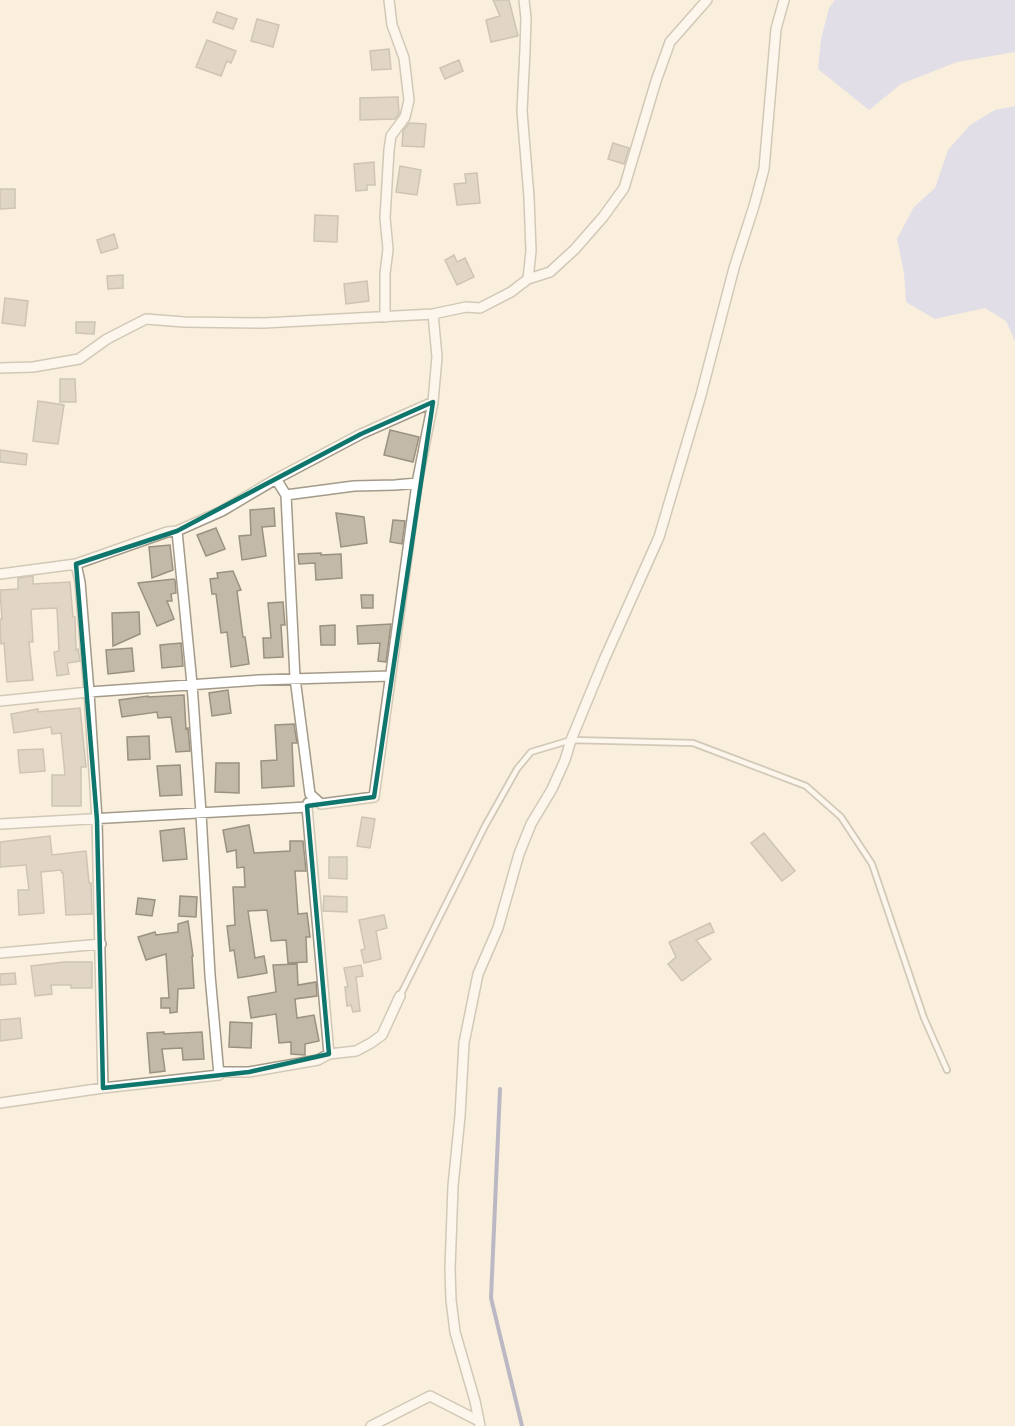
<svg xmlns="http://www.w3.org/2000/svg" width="1015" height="1426" viewBox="0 0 1015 1426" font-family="Merriweather,serif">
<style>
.green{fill:#c3cbf4}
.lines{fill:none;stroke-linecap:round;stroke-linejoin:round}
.stream{stroke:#7077a4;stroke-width:4}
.building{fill:#c3b9a8;stroke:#9b9180;stroke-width:1.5}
.service-casing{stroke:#a39a89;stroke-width:8}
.minor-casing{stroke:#a39a89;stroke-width:12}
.service{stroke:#fff;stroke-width:4.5}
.minor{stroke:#fff;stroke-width:9}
.marked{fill:none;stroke:#0f766e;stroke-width:4.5;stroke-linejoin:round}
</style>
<rect width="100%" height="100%" fill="#f9efdc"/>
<!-- green -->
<path class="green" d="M835,0H1015V52L957,62L901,84L869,110L818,69L821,39L829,8Z
M1015,106V341L1006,321L985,308L935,319L906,302L904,273L897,239L914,207L935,188L948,150L970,125L995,110Z"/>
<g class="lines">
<!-- stream -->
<path class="stream" d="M500,1089L491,1298L522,1426"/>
</g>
<!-- building -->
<path class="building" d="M493,0H509L518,36L491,42L486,20L500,16Z
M217,12L237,19L233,29L213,22Z
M257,19L279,25L273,47L251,41Z
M207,40L236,51L231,63L227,61L221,76L196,67Z
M389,49L391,69L372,70L370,51Z
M459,60L463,71L445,79L440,68Z
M398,97L399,114L395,119L360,120V98Z
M409,123L426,124L424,147L402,146L403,131Z
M613,143L629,148L624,164L608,159Z
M374,162L375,185H367V190L356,191L354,164Z
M400,166L421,170L417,195L396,192Z
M477,173L480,203L457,205L454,184L466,183L465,174Z
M0,189H15V208L0,209Z
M315,215L338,216L337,242L314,241Z
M114,234L118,248L101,253L97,240Z
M454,255L457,262L465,258L474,277L457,285L445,260Z
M123,275V288L108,289L107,276Z
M367,281L369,301L346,304L344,284Z
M5,298L28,301L25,326L2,323Z
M76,322H95L94,334L76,333Z
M60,379H75L76,402H60Z
M38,401L64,405L58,444L33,441Z
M390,430L419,437L413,462L384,455Z
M0,450L27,454L26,465L0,462Z
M274,508L275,526L262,527L266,556L242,560L239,536L251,535L250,510Z
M336,513L364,517L367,543L341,547Z
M393,520L405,521L402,544L390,542Z
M216,528L225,549L206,556L197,535Z
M170,545L173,570L152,578L149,547Z
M321,553V555L341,554L342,578L316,580L315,563L299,564L298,554Z
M233,571L241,590L237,591L243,637H245L249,664L231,667L227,632L221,633L216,594H212L210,579L218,578L217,573Z
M33,576V584L70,582L73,617H75L76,650L78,649L80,661L67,663L69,674L57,676L54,652L59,651L57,608L33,609L31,610L33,642H29L33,680L7,682L4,643L1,644L0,619H2L0,590L18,589V578Z
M174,579L175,580L176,593L171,594L172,601H167L174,619L157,626L138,583Z
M361,595H373V608H362Z
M283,602L285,625H281L283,657L264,658L263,638H271L268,603Z
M139,612L140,634L113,646L112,613Z
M391,624L386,662L378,661L380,643L358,644L357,626Z
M335,625V645H321L320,626Z
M181,643L183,666L162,668L160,645Z
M132,648L134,671L108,674L106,650Z
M228,690L231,713L212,716L209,693Z
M184,695L186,729L188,728L190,751L176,752L171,717L158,718L157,712L122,717L119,700L148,696V697Z
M80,708L86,767H81V806H52V775H65L61,733L52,734L51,727L14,733L11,714L38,709V712Z
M294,724L297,743H292L294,786L262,788L261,761L277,760L275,725Z
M149,736L150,759L128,760L127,737Z
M43,749L45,771L20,773L18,750Z
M216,763H239V793L215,792Z
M180,765L182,795L160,796L157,766Z
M362,817L375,819L370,848L357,846Z
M249,825L254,853L290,851V841H303L306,871H295L298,914L307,913L310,937H306L307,962L288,963L286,940L271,941L267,910L248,911L255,958L264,956L267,973L238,978L234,950L230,951L227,926L235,925L233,887H245L244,867L237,868L236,850L227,852L223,830Z
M184,828L187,859L163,861L160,831Z
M764,833L795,871L782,881L751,843Z
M50,836L52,855L86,851L89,883H91L92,914L66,915L63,873H62L61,870L41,872L44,913L19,915L18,890H29L26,865L0,867V842Z
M329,857H347V879L329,878Z
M180,896L197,897L196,917L179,916Z
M324,896L347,897V912L323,911Z
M138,898L155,900L152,916L136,914Z
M384,915L387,928L376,931L381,959L364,963L361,950L365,949L359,920Z
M188,921L193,956H192L194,988L178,989L177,1012L170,1013V1008H161V998H169L166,954L146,960L138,937L155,932L156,935L178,932V924Z
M710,923L714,932L696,940L711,959L682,981L668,964L676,957L669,942Z
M64,962H92V988H71V985H51L52,994L35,996L31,966Z
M297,964L298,985L316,982L317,996L295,999L297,1018L314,1015L319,1041L305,1044V1055L291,1054V1042L279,1043L276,1014L251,1018L248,997L276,992L273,965Z
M361,965L363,976L356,977L360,1011L353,1012L351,1005L347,1006L345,987H348L344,968Z
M15,973L16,984L0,985V974Z
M20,1018L22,1038L0,1041V1020Z
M230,1022L252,1023L251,1048L229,1047Z
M164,1032V1034L202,1032L204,1059L183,1060L182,1048L162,1049L165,1071L150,1073L147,1033Z"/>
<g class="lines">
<defs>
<path id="service" d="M400,996L485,826L517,769L531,752L571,740L693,743L806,786L841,817L872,864L924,1018L947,1070"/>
<path id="minor" d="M524,0L526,18L525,50L522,111L529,197L531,251L528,279
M385,317V274L388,249L385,218L389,150L391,136L405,117L409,100L404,58L392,25L389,0
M0,368L33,367L79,359L107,339L146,319L184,322L264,323L433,314L466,307L480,308L511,292L528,279L550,272L575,249L603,217L624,188L656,81L670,42L707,0
M276,479L286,495L295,678L310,794L321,804L374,797L417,483L433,402L437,357L433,314
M286,495L354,486L395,485L417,483
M177,531L222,511L276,479L361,434L433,402
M76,564L80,582L89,692L97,820L103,1088
M0,574L76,564L167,532L177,531L192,684L201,813L210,975L219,1075
M0,701L89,692L259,680L390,676
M308,803L307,807L329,1054
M0,824L307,807
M0,953L101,944
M0,1103L103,1088L219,1075L222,1072H249L318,1060L329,1054L356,1051L371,1043L382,1035L400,996
M371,1426L430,1396L479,1421
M480,1426L475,1401L455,1332L451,1300L450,1269L453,1186L460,1116L464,1043L478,974L498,928L519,854L531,824L552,789L565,760L571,740L604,660L659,537L701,395L734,268L754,206L764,169L776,29L784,0"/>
</defs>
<!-- service casing -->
<use href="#service" class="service-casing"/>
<!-- minor casing -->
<use href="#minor" class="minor-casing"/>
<!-- service -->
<use href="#service" class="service"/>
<!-- minor -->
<use href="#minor" class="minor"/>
</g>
<!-- marked area -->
<path d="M0 0H1015V1426H0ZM433,402L374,797L307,806L329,1054L249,1072L103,1088L97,820L76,564L177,531L361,434Z" fill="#f9efdc" fill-opacity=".55" fill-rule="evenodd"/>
<path class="marked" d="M433,402L374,797L307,806L329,1054L249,1072L103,1088L97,820L76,564L177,531L361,434Z"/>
</svg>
